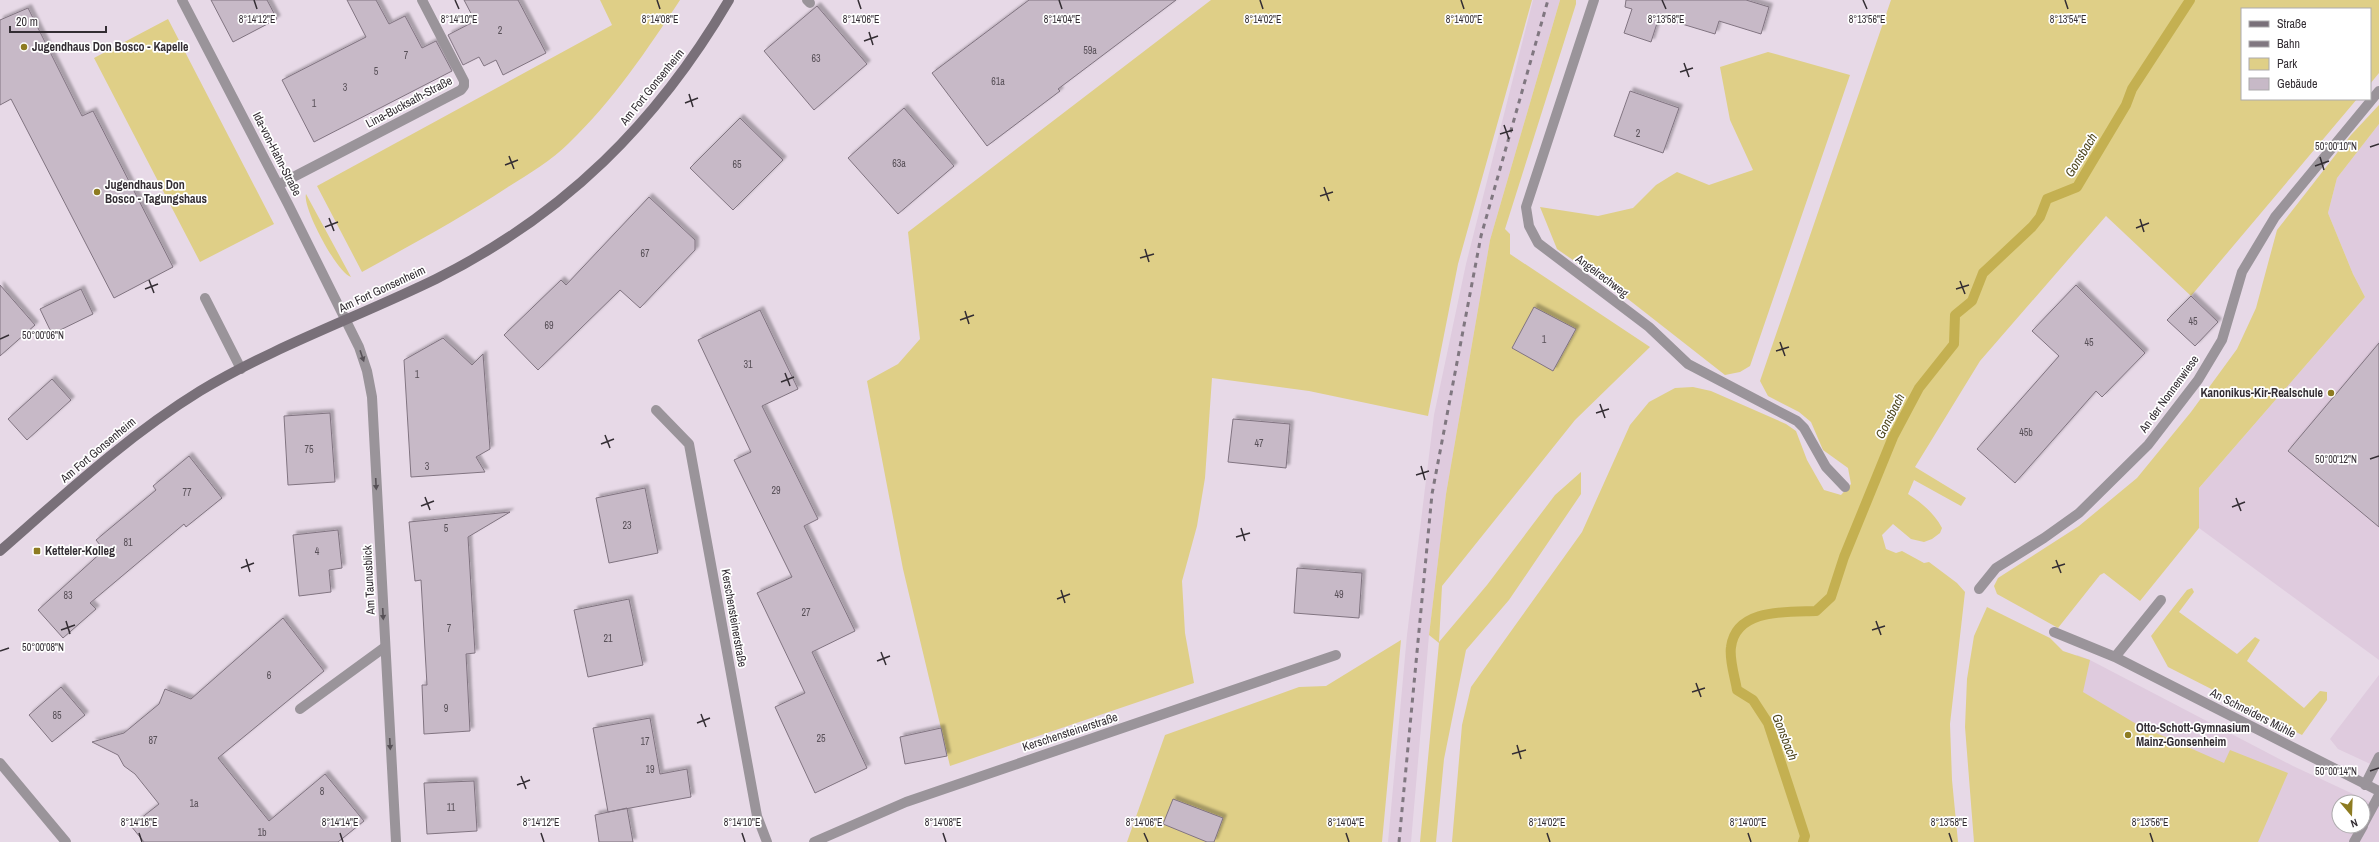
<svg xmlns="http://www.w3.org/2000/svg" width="2379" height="842" viewBox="0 0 2379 842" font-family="'Archivo Narrow',sans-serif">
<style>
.built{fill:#dfcbde;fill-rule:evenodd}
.green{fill:#dfcf87}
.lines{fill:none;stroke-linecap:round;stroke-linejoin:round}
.stream{stroke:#c4b051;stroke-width:10}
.building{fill:#c7b9c7;stroke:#817481;filter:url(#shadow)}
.lane{stroke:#9a949a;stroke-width:10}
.street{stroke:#9a949a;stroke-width:10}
.secondary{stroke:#797079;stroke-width:10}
.rail{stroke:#807780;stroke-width:3;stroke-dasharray:5 5;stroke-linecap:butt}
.oneway{fill:#575157}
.ticks{fill:none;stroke:#332d33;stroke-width:1.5}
.poi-dot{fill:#8d7b21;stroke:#fff;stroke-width:1.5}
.labels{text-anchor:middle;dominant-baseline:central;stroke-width:3.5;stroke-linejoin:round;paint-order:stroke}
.number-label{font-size:10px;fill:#585058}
.poi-label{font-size:12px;font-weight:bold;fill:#332d33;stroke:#fff;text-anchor:start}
.street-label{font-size:12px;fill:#332d33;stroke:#fff}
.water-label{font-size:13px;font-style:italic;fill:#504820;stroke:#fff}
.ticks-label{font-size:10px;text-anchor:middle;fill:#332d33;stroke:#fff;stroke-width:3.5;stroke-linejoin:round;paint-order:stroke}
</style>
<defs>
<filter id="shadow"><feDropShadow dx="3.5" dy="-3.5" stdDeviation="1" flood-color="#0004"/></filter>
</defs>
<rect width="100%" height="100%" fill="#e7d9e7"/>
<!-- built -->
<path class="built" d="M1533,0H1560L1490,240L1446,494L1429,635L1411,842H1388L1407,635L1434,415L1466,264Z
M2379,124V660L2199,528V488L2365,297L2353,274L2328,213L2337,178Z
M2077,655L2090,660L2293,766L2379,806V842H1983ZM2339,802H2363V826H2339Z
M2379,675V768L2338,749L2330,739Z"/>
<!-- green -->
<path class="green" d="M600,0H680C647,50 613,101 569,143C552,160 529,174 508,187C461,218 411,245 362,272L317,186L612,25Z
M1211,0H1532L1458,264L1428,416L1309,391L1212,378L1205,478L1197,526L1182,581L1185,633L1194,683L950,766L903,569L867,381L898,364L920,339L908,232Z
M1560,0H1576V4L1505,229L1510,234V254L1650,347L1575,420L1442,586L1439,642L1487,585L1555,495L1581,472V494L1509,600L1466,650L1444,759L1436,842H1420L1439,643L1429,635L1446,494L1490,240Z
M1891,0H2379V73L2370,84V9H2242V99H2357L2191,296L2106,216L1980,361L1915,467L1966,498L1961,506L1914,480L1908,494C1922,503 1934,513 1942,528L1940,533L1932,539L1924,542L1911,539L1893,524L1882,535L1886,549L1896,553L1902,551L1924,563L1929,562L1957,583L1965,592L1950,724L1952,780L1958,842H1452L1462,725L1471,687L1582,532L1630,425L1649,402L1675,388L1693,387L1711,391L1786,424L1796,431L1807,460L1824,490L1841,495L1851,484L1848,468L1823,450L1811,422L1799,412L1768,396L1760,381Z
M168,19L274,224L200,262L94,58Z
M1768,52L1850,75L1750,366L1740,372L1725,375L1619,292L1557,249L1540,207L1598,216L1633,208L1656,185L1677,172L1709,185L1753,170L1730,120L1720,67Z
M2379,105V124L2337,178L2328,213L2353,274L2365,297L2199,488V528L2140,601L2104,573L2100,575L2058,628L1997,594L1994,586L1998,578L2079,526L2137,478L2191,412L2237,349L2256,308L2277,230L2351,135Z
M306,194L351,277C337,273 302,207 306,194Z
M2192,588L2194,592L2179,612L2237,654L2255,637L2260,640L2247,661L2304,708L2320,691L2327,692V700L2302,735L2168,667L2151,636L2187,590Z
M1987,607L2050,638L2063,651L2090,660L2083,692L2138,725L2224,763L2230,750L2288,773L2258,842H1974L1965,727L1967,679L1974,636Z
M1401,640L1382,842H1127L1165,735L1299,687L1326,686Z"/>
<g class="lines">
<!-- stream -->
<path class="stream" d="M1803,842L1805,836L1768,723L1753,700L1737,690C1735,677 1729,660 1731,647C1736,608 1787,612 1816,611L1831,597L1844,557L1893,437L1919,388L1954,344L1955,315L1972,301L1983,273L2032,227L2040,217L2047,199L2077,187L2126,105L2132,89L2190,0"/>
</g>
<!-- building -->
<path class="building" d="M211,0H267L277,19L233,42Z
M347,0H376L389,24L405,16L422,48L436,41L452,71L314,142L282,80L366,37Z
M464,0H518L546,53L503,75L496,60L484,66L479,57L463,65L448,35L475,21Z
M1029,0H1176L1058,89L1060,91L987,146L932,73Z
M1626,0H1746L1769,7L1761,34L1719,21L1715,34L1659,17L1651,42L1624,33L1632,9L1625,7Z
M817,6L867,64L814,110L764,51Z
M28,8L82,116L93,111L173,267L114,298L11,99L0,105V20Z
M1630,91L1679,108L1663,153L1614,136Z
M904,108L954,166L898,214L848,158Z
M740,118L783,160L733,210L690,168Z
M649,197L695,240V250L640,308L620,290L538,370L504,335L561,280L566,285Z
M0,285L35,325L0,356Z
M2076,285L2145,353L2102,397L2096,391L2015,483L1977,449L2059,356L2032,331Z
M81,289L93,314L52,334L40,309Z
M2191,296L2218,322L2195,346L2167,320Z
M1534,307L1576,329L1553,371L1512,348Z
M760,310L798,389L762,406L818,519L804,526L855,631L812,652L867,768L815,793L775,707L805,693L757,593L792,577L734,460L751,452L698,340Z
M443,338L472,365L483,354L490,449L476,457L485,472L411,477L404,360Z
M2379,343V527L2288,451Z
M52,379L71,400L27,440L8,419Z
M330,413L335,482L288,485L284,416Z
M1233,419L1290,424L1286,468L1228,462Z
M189,456L222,498L186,527L184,524L90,603L96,609L63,638L38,610L104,550L96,540L156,490L153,486Z
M645,488L658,553L609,563L596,498Z
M510,512L468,537L475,653L466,654L470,731L424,734L422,685H427L421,580L415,581L409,522Z
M338,530L342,568L329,570L331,592L299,596L293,535Z
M1297,568L1362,573L1359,618L1294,613Z
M629,599L643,665L588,677L574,610Z
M283,618L324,671L218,758L269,821L325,774L364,821L338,842H144L131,826L159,804L135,774L124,766L118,755L92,742L124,733L159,704L165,689L191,699Z
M61,687L85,715L52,742L29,715Z
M650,718L660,774L687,769L691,797L608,812L593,728Z
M941,728L947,756L905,764L900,737Z
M474,781L477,831L427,834L424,783Z
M1173,799L1223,818L1214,842H1207L1163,824Z
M627,808L633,842H599L595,815Z"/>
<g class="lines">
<!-- lane -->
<path class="lane" d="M807,0L810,3
M1594,0L1526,207L1529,226L1538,243L1649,327L1688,364L1797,421L1804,428L1826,467L1845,487
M205,298L241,369
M1979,589L1996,568L2044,538L2079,513L2148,445L2198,380L2222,340L2242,272L2275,217L2379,91
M300,709L385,647
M2365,785L2379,757
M2363,825L2379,795
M2354,842L2363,826"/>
<!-- street -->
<path class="street" d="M182,0L288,204L359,347L367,371L372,397L396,842
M278,185L461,90L464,86V81L422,0
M656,410L689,444L757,816L767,842
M2054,632L2115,657L2379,791
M2115,657L2161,600
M0,763L66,842
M814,842L906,802L1336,655"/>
<!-- secondary -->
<path class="secondary" d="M0,551C64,495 127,436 200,391C275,346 358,317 436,279C564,215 657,123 729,0"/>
<!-- rail -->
<path class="rail" d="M1399,842L1432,494L1481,236L1548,0"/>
</g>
<!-- one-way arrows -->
<defs><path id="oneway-solid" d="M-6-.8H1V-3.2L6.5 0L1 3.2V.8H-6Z"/></defs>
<g class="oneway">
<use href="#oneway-solid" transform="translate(362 356) rotate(71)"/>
<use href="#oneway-solid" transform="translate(376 484) rotate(87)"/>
<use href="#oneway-solid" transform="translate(383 614) rotate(87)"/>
<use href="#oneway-solid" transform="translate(390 744) rotate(87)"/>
</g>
<!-- ticks -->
<path class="ticks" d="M254,0L257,9M455,0L459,9M657,0L660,9M858,0L861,9M1059,0L1062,9M1260,0L1263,9M1461,0L1464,9M1662,0L1666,9M1863,0L1867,9M2065,0L2068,9M869,32L873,45M864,41L878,36M1684,63L1689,77M1680,72L1693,68M689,94L693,107M685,103L698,98M1504,125L1509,139M1500,134L1513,130M2370,147L2379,144M509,156L514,169M2320,157L2324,170M505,165L518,160M2315,166L2329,161M1324,187L1329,201M1320,196L1333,192M329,218L334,231M2140,219L2144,232M325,227L338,222M2136,228L2149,223M1145,249L1149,262M1140,258L1154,254M149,280L154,293M1960,281L1965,294M145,289L158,284M1956,289L1969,285M965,311L969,324M960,320L974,315M0,339L9,335M1780,342L1785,356M1776,351L1789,347M785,373L790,386M781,382L794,377M1600,404L1605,418M1596,413L1609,409M605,435L610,448M601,444L614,439M2370,459L2379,456M1421,466L1425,480M1416,475L1429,471M425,497L430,510M2236,498L2241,511M421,506L434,501M2232,507L2245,502M1241,528L1245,541M1236,537L1250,533M246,559L250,572M2056,560L2061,573M241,568L254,563M2052,568L2065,564M1061,590L1065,603M1057,599L1070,594M66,621L70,634M1876,621L1881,635M61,630L75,625M1872,630L1885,626M0,651L9,648M881,652L886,665M877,661L890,656M1696,683L1701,697M1692,692L1705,688M701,714L706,727M697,723L710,718M1517,745L1521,759M1512,754L1526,750M2370,771L2379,768M521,776L526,789M517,785L530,780M139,833L142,842M340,833L343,842M541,833L544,842M742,833L745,842M943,833L946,842M1144,833L1148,842M1346,833L1349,842M1547,833L1550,842M1748,833L1751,842M1949,833L1952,842M2150,833L2153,842"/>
<!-- markers -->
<g class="poi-dot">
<circle cx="24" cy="47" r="4"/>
<circle cx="97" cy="192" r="4"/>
<circle cx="2331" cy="393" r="4"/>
<rect x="33" y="547" width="8" height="8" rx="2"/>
<circle cx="2128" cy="735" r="4"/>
</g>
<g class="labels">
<!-- number labels -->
<g class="number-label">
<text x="500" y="30">2</text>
<text x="1090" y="50">59a</text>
<text x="406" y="55">7</text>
<text x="816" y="58">63</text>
<text x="376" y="71">5</text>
<text x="998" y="81">61a</text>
<text x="345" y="87">3</text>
<text x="314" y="103">1</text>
<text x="1638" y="133">2</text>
<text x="899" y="163">63a</text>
<text x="737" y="164">65</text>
<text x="645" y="253">67</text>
<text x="2193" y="321">45</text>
<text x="549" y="325">69</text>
<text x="1544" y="339">1</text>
<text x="2089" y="342">45</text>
<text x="748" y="364">31</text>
<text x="417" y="374">1</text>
<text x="2026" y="432">45b</text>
<text x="1259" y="443">47</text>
<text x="309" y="449">75</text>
<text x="427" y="466">3</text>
<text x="776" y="490">29</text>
<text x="187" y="492">77</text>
<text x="627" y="525">23</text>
<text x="446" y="528">5</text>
<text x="128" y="542">81</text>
<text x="317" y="551">4</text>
<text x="1339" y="594">49</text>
<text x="68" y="595">83</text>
<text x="806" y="612">27</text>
<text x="449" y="628">7</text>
<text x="608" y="638">21</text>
<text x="269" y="675">6</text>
<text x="446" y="708">9</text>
<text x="57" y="715">85</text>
<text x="821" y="738">25</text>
<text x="153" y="740">87</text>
<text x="645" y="741">17</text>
<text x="650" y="769">19</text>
<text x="322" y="791">8</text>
<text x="194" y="803">1a</text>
<text x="451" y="807">11</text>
<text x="262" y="832">1b</text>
</g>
<!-- poi labels -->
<g class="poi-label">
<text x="32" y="47">Jugendhaus Don Bosco - Kapelle</text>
<text x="105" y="185">Jugendhaus Don<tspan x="105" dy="14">Bosco - Tagungshaus</tspan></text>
<text x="2323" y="393" text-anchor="end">Kanonikus-Kir-Realschule</text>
<text x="45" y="551">Ketteler-Kolleg</text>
<text x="2136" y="728">Otto-Schott-Gymnasium<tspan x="2136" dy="14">Mainz-Gonsenheim</tspan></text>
</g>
<!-- street labels -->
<g class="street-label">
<text transform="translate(652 87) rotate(-51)">Am Fort Gonsenheim</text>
<text transform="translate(409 102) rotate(-28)">Lina-Bucksath-Straße</text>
<text transform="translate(277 154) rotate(63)">Ida-von-Hahn-Straße</text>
<text transform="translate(1602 276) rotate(37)">Angelrechweg</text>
<text transform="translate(382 289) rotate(-25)">Am Fort Gonsenheim</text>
<text transform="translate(2169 394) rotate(-54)">An der Nonnenwiese</text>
<text transform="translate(98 450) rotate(-40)">Am Fort Gonsenheim</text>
<text transform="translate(369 580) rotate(-93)">Am Taunusblick</text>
<text transform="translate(734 618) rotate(80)">Kerschensteinerstraße</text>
<text transform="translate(2253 713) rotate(27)">An Schneiders Mühle</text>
<text transform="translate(1070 732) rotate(-18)">Kerschensteinerstraße</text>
</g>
<!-- water labels -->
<g class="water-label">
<text transform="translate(2081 155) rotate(-58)">Gonsbach</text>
<text transform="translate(1890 416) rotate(-63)">Gonsbach</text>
<text transform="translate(1785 737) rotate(69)">Gonsbach</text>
</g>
</g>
<g class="ticks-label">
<text x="257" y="23">8°14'12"E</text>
<text x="459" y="23">8°14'10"E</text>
<text x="660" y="23">8°14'08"E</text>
<text x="861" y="23">8°14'06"E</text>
<text x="1062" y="23">8°14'04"E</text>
<text x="1263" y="23">8°14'02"E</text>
<text x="1464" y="23">8°14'00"E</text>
<text x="1666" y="23">8°13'58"E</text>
<text x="1867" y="23">8°13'56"E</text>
<text x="2068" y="23">8°13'54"E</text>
<text x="2336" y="150">50°00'10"N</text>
<text x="43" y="339">50°00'06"N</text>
<text x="2336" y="463">50°00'12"N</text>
<text x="43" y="651">50°00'08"N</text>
<text x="2336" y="775">50°00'14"N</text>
<text x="139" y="826">8°14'16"E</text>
<text x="340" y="826">8°14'14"E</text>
<text x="541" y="826">8°14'12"E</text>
<text x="742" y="826">8°14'10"E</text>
<text x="943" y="826">8°14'08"E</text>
<text x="1144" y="826">8°14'06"E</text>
<text x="1346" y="826">8°14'04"E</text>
<text x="1547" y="826">8°14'02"E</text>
<text x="1748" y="826">8°14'00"E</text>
<text x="1949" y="826">8°13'58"E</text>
<text x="2150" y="826">8°13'56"E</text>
</g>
<!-- legend -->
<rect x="2241" y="8" width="130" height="92" fill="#ffffff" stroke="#adabad"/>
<rect x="2249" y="21" width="20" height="6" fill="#797079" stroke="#adabad"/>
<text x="2277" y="28" font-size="12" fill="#332d33">Straße</text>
<rect x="2249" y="41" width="20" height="6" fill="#807780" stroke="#adabad"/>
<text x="2277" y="48" font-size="12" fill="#332d33">Bahn</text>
<rect x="2249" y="58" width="20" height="12" fill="#dfcf87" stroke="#adabad"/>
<text x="2277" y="68" font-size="12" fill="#332d33">Park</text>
<rect x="2249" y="78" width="20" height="12" fill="#c7b9c7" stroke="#adabad"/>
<text x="2277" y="88" font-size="12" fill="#332d33">Gebäude</text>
<!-- north arrow -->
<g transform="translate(2351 814) rotate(161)"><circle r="19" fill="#ffffff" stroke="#adabad"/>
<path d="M0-3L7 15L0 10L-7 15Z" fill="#8d7b21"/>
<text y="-6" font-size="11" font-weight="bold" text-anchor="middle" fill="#332d33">N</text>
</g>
<!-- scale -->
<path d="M10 26v6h96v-6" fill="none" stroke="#332d33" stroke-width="2"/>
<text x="16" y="26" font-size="12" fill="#332d33" stroke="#ffffff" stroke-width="3" paint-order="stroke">20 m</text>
</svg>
